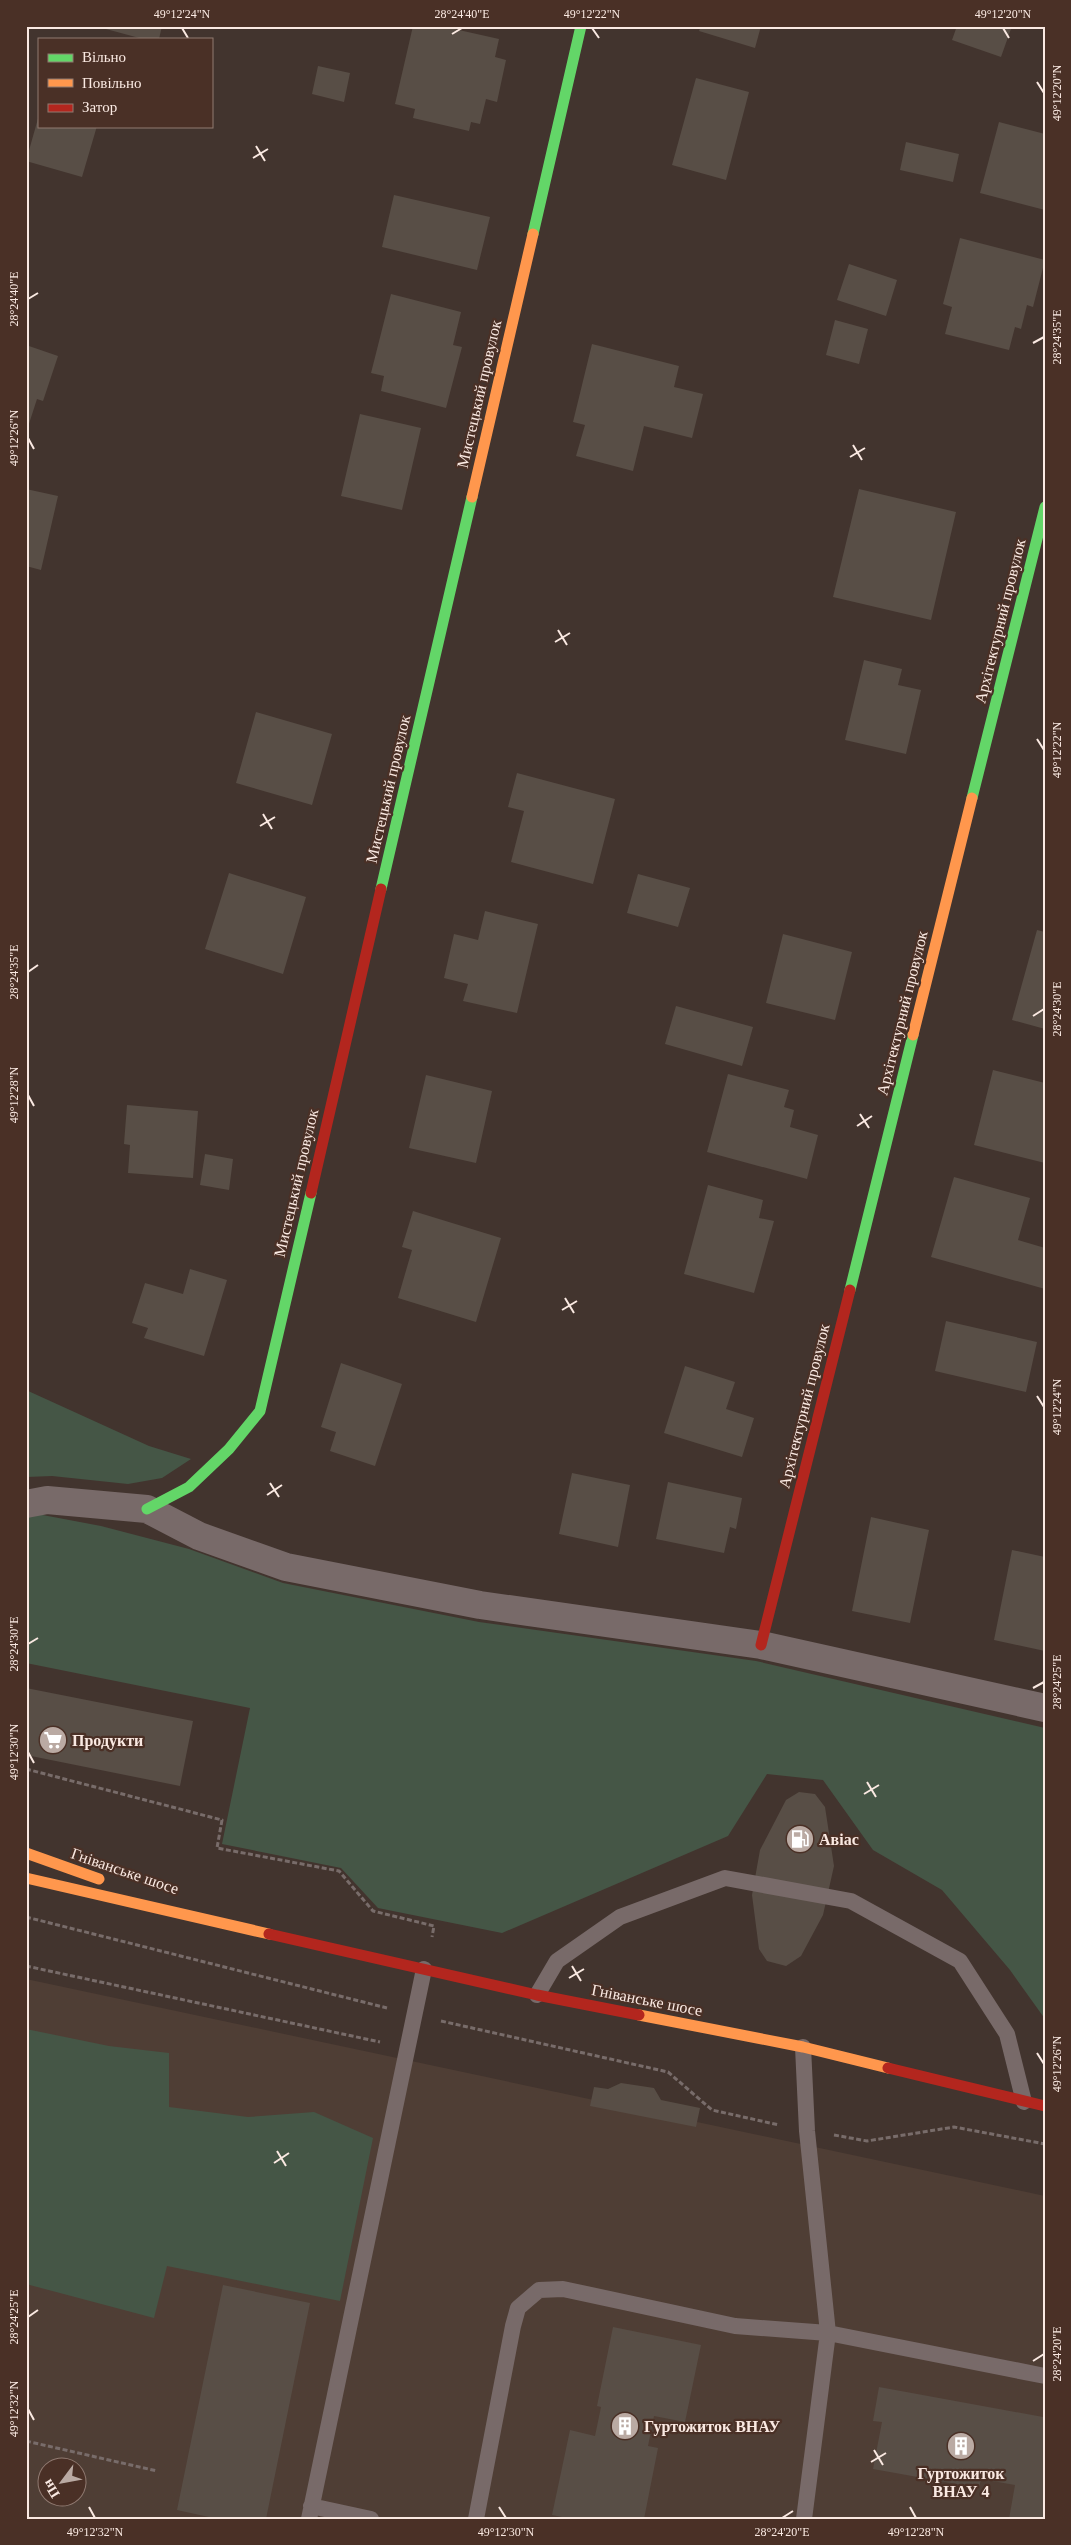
<svg xmlns="http://www.w3.org/2000/svg" width="1071" height="2545" viewBox="0 0 1071 2545" font-family="Georgia,serif">
<style>
.education{fill:#4f3e35;fill-rule:evenodd}
.green{fill:#455646}
.building{fill:#584e46}
.lines{fill:none;stroke-linecap:round;stroke-linejoin:round}
.path{stroke:#786c6a;stroke-width:3;stroke-dasharray:5 2.5;stroke-linecap:butt}
.lane{stroke:#786a69;stroke-width:16}
.street{stroke:#786a69;stroke-width:28}
.fast{stroke:#63d668;stroke-width:11}
.slow{stroke:#ff974d;stroke-width:11}
.jam{stroke:#b3261e;stroke-width:11}
.ticks{fill:none;stroke:#fae9e2;stroke-width:2}
.labels{text-anchor:middle;dominant-baseline:central;stroke-width:4.5;stroke-linejoin:round;paint-order:stroke}
.street-label{font-size:16px;fill:#fae9e2;stroke:#4a3026}
.poi-label{font-size:16px;font-weight:bold;fill:#fae9e2;stroke:#4a3026;text-anchor:start}
.neatline{fill:none;stroke:#fae9e2;stroke-width:2}
.ticks-label{font-size:12px;text-anchor:middle;fill:#fae9e2}
</style>
<rect width="100%" height="100%" fill="#42342e"/>
<!-- education -->
<path class="education" d="M26,1979L1045,2196V2519H26ZM48,2468H78V2498H48Z"/>
<!-- green -->
<path class="green" d="M26,1390L149,1446L191,1459L162,1478L128,1484L52,1476L26,1477Z
M32,1513L101,1526L189,1549L283,1583L479,1622L756,1661L1045,1728V2019L1010,1970L942,1890L873,1850L823,1780L767,1774L728,1836L502,1933L378,1908L341,1868L222,1844L250,1708L26,1663V1514Z
M26,2029L109,2046L169,2053V2107L248,2117L314,2112L373,2138L340,2301L167,2266L154,2318L26,2284Z"/>
<!-- building -->
<path class="building" d="M107,26H162L159,39H143L106,29Z
M413,26H441L499,39L495,57L506,60L497,102L486,99L480,124L471,122L469,131L413,118L415,109L395,104Z
M701,26H761L755,48L699,31Z
M957,26H1012L1001,57L952,40Z
M318,66L350,73L344,102L312,94Z
M696,78L749,92L726,180L672,165Z
M39,115V126H97L82,177L26,161Z
M999,122L1045,134V210L980,193Z
M906,142L959,154L953,182L900,170Z
M394,195L490,217L477,270L382,247Z
M960,238L1045,260L1033,307L1027,305L1021,329L1015,327L1009,350L945,334L952,307L943,304Z
M849,264L897,280L886,316L837,300Z
M391,294L461,312L453,345L462,347L446,408L381,391L384,376L371,373Z
M835,320L868,329L859,364L826,355Z
M592,344L679,366L674,387L703,394L692,438L644,426L633,471L576,456L585,425L573,422Z
M26,345L58,356L43,401L37,399L27,430Z
M360,414L421,428L402,510L341,496Z
M26,489L58,496L41,570L26,566Z
M859,489L956,512L931,620L833,597Z
M864,660L902,669L898,685L921,690L906,754L845,740Z
M256,712L332,734L312,805L236,783Z
M517,773L615,799L593,884L511,862L524,811L508,807Z
M229,873L306,897L283,974L205,949Z
M638,874L690,888L678,927L627,913Z
M485,911L538,924L517,1013L463,1001L468,984L444,978L454,934L478,940Z
M1037,930L1045,932V1029L1012,1020Z
M783,934L852,952L835,1020L766,1003Z
M676,1006L753,1027L742,1066L665,1044Z
M993,1070L1045,1083V1163L974,1145Z
M728,1074L789,1090L784,1107L794,1110L790,1127L818,1135L807,1179L707,1152Z
M426,1075L492,1091L476,1163L409,1148Z
M127,1105L198,1111L193,1178L128,1173L130,1145L124,1144Z
M205,1154L233,1159L229,1190L200,1185Z
M954,1177L1030,1198L1018,1240L1045,1248V1289L931,1257Z
M708,1185L763,1200L759,1218L774,1221L754,1293L684,1274Z
M413,1211L501,1238L476,1322L398,1298L412,1250L402,1247Z
M190,1269L227,1280L204,1356L144,1338L148,1328L132,1323L145,1283L183,1294Z
M946,1321L1037,1342L1026,1392L935,1371Z
M341,1363L402,1384L375,1466L330,1451L336,1432L321,1427Z
M685,1366L735,1382L726,1409L754,1418L742,1457L664,1433Z
M572,1473L630,1485L618,1547L559,1534Z
M668,1482L742,1498L736,1529L730,1527L724,1553L656,1539Z
M871,1517L929,1530L910,1623L852,1611Z
M1012,1550L1045,1557V1651L994,1640Z
M26,1688L193,1721L180,1786L26,1755Z
M799,1792L815,1794L825,1807L834,1866L823,1915L801,1956L786,1966L767,1961L759,1949L752,1895L760,1850L786,1800Z
M621,2083L654,2088L661,2100L700,2108L696,2127L590,2106L594,2087L608,2089Z
M223,2285L310,2303L266,2519H218L177,2510Z
M613,2327L701,2345L685,2422L654,2416L648,2446L658,2448L644,2519H572L552,2515L570,2430L595,2436L601,2407L597,2406Z
M879,2387L1043,2417L1045,2412V2519H1009L1015,2485L981,2479L979,2488L873,2469L882,2422L873,2421Z"/>
<g class="lines">
<!-- path -->
<path class="path" d="M26,1769L222,1820L217,1848L339,1871L373,1911L434,1926L432,1937
M26,1917L387,2008
M26,1966L380,2042
M441,2021L668,2072L712,2110L779,2125
M834,2135L867,2141L954,2127L1045,2144
M26,2441L157,2471"/>
<!-- lane -->
<path class="lane" d="M537,1995L557,1961L620,1917L725,1878L851,1901L960,1961L1007,2034L1024,2102
M803,2047L807,2131L828,2333L804,2519
M311,2506L371,2519
M309,2519L424,1969
M476,2519L513,2326L518,2308L539,2290L563,2289L735,2326L828,2333L1045,2376"/>
<!-- street -->
<path class="street" d="M26,1504L47,1500L147,1509L199,1536L286,1567L480,1605L761,1645L1045,1708"/>
<!-- fast -->
<path class="fast" d="M533,234L581,26
M972,798L1045,507
M381,889L472,497
M850,1290L913,1035
M147,1509L189,1487L229,1449L260,1411L311,1193"/>
<!-- slow -->
<path class="slow" d="M472,497L533,234
M913,1035L972,798
M26,1853L99,1879
M26,1878L269,1934
M639,2015L803,2047L888,2068"/>
<!-- jam -->
<path class="jam" d="M311,1193L381,889
M761,1645L850,1290
M269,1934L537,1995L639,2015
M888,2068L1045,2106"/>
</g>
<!-- ticks -->
<path class="ticks" d="M182,28L188,38M592,28L599,38M1003,28L1009,38M452,34L462,28M1037,82L1044,93M256,146L265,161M253,158L268,149M28,299L38,293M1033,343L1044,337M28,438L34,449M853,445L862,460M850,457L865,448M558,630L567,645M555,642L570,633M1037,739L1044,750M263,814L272,829M260,826L275,817M28,972L38,965M1033,1016L1044,1009M28,1095L34,1106M860,1114L869,1128M857,1126L872,1116M565,1298L574,1313M562,1310L577,1301M1037,1396L1044,1407M270,1483L279,1497M267,1495L282,1485M28,1644L38,1638M1033,1688L1044,1682M28,1752L34,1763M867,1782L876,1797M864,1794L879,1785M572,1966L581,1981M569,1978L584,1969M1037,2053L1044,2064M277,2151L286,2166M274,2163L289,2153M28,2317L38,2310M1033,2361L1044,2354M28,2409L34,2420M874,2450L883,2465M871,2462L886,2453M89,2507L95,2518M499,2507L506,2518M910,2507L916,2518M782,2518L793,2511"/>
<!-- icons -->
<defs>
<symbol id="supermarket-disc" viewBox="-11 -11 22 22"><circle r="9.5" fill="#baaaa3" stroke="#4a3026"/><path d="M-6-5.5h2.5l.6 2H6L4.5 2H-2.5L-4.4-4H-6ZM-1.5 3.2a1.3 1.3 0 1 0 .1 0ZM3 3.2a1.3 1.3 0 1 0 .1 0Z" fill="#fff"/></symbol>
<symbol id="fuel-disc" viewBox="-11 -11 22 22"><circle r="9.5" fill="#baaaa3" stroke="#4a3026"/><path d="M-5.5-6h7V0h2V4h1.3V-2.5L3-4.5l.8-.8L6-3V5H2.5V1h-1V6h-7ZM-4.2-4.7v3.2H.2V-4.7Z" fill="#fff"/></symbol>
<symbol id="building-disc" viewBox="-11 -11 22 22"><circle r="9.5" fill="#baaaa3" stroke="#4a3026"/><path d="M-4-6H4V6H1V3H-1V6H-4ZM-2.5-4.3h1.7v1.8h-1.7ZM.8-4.3h1.7v1.8H.8ZM-2.5-1h1.7V.8h-1.7ZM.8-1h1.7V.8H.8Z" fill="#fff"/></symbol>
</defs>
<g fill-rule="evenodd">
<use href="#supermarket-disc" x="37" y="1724" width="32" height="32"/>
<use href="#fuel-disc" x="784" y="1823" width="32" height="32"/>
<use href="#building-disc" x="609" y="2410" width="32" height="32"/>
<use href="#building-disc" x="945" y="2430" width="32" height="32"/>
</g>
<g class="labels">
<!-- street labels -->
<g class="street-label">
<text transform="translate(479 394) rotate(-77)">Мистецький провулок</text>
<text transform="translate(1000 621) rotate(-76)">Архітектурний провулок</text>
<text transform="translate(388 789) rotate(-77)">Мистецький провулок</text>
<text transform="translate(902 1013) rotate(-76)">Архітектурний провулок</text>
<text transform="translate(296 1183) rotate(-77)">Мистецький провулок</text>
<text transform="translate(804 1406) rotate(-76)">Архітектурний провулок</text>
<text transform="translate(125 1871) rotate(19)">Гніванське шосе</text>
<text transform="translate(647 2000) rotate(11)">Гніванське шосе</text>
</g>
<!-- poi labels -->
<g class="poi-label">
<text x="72" y="1740">Продукти</text>
<text x="819" y="1839">Авіас</text>
<text x="644" y="2426">Гуртожиток ВНАУ</text>
<text x="961" y="2473" text-anchor="middle">Гуртожиток<tspan x="961" dy="18">ВНАУ 4</tspan></text>
</g>
</g>
<!-- border -->
<rect width="1071" height="2545" fill="none" stroke="#4a3026" stroke-width="55"/>
<!-- legend -->
<rect x="38" y="38" width="175" height="90" fill="#4a3026" stroke="#907a71"/>
<rect x="48" y="54" width="25" height="8" fill="#63d668" stroke="#907a71"/>
<text x="82" y="62" font-size="15" fill="#fae9e2">Вільно</text>
<rect x="48" y="79" width="25" height="8" fill="#ff974d" stroke="#907a71"/>
<text x="82" y="88" font-size="15" fill="#fae9e2">Повільно</text>
<rect x="48" y="104" width="25" height="8" fill="#b3261e" stroke="#907a71"/>
<text x="82" y="112" font-size="15" fill="#fae9e2">Затор</text>
<!-- north arrow -->
<g transform="translate(62 2482) rotate(238)"><circle r="24" fill="#4a3026" stroke="#907a71"/>
<path d="M0-4L9 19L0 12L-9 19Z" fill="#baaaa3"/>
<text y="-8" font-size="14" font-weight="bold" text-anchor="middle" fill="#fae9e2">Пн</text>
</g>
<rect x="28" y="28" width="1016" height="2490" class="neatline"/>
<g class="ticks-label">
<text x="182" y="18">49°12'24"N</text>
<text x="462" y="18">28°24'40"E</text>
<text x="592" y="18">49°12'22"N</text>
<text x="1003" y="18">49°12'20"N</text>
<text transform="translate(1057 93) rotate(-90)" y="4">49°12'20"N</text>
<text transform="translate(14 299) rotate(-90)" y="4">28°24'40"E</text>
<text transform="translate(1057 337) rotate(-90)" y="4">28°24'35"E</text>
<text transform="translate(14 438) rotate(-90)" y="4">49°12'26"N</text>
<text transform="translate(1057 750) rotate(-90)" y="4">49°12'22"N</text>
<text transform="translate(14 972) rotate(-90)" y="4">28°24'35"E</text>
<text transform="translate(1057 1009) rotate(-90)" y="4">28°24'30"E</text>
<text transform="translate(14 1095) rotate(-90)" y="4">49°12'28"N</text>
<text transform="translate(1057 1407) rotate(-90)" y="4">49°12'24"N</text>
<text transform="translate(14 1644) rotate(-90)" y="4">28°24'30"E</text>
<text transform="translate(1057 1682) rotate(-90)" y="4">28°24'25"E</text>
<text transform="translate(14 1752) rotate(-90)" y="4">49°12'30"N</text>
<text transform="translate(1057 2064) rotate(-90)" y="4">49°12'26"N</text>
<text transform="translate(14 2317) rotate(-90)" y="4">28°24'25"E</text>
<text transform="translate(1057 2354) rotate(-90)" y="4">28°24'20"E</text>
<text transform="translate(14 2409) rotate(-90)" y="4">49°12'32"N</text>
<text x="95" y="2536">49°12'32"N</text>
<text x="506" y="2536">49°12'30"N</text>
<text x="782" y="2536">28°24'20"E</text>
<text x="916" y="2536">49°12'28"N</text>
</g>
</svg>
